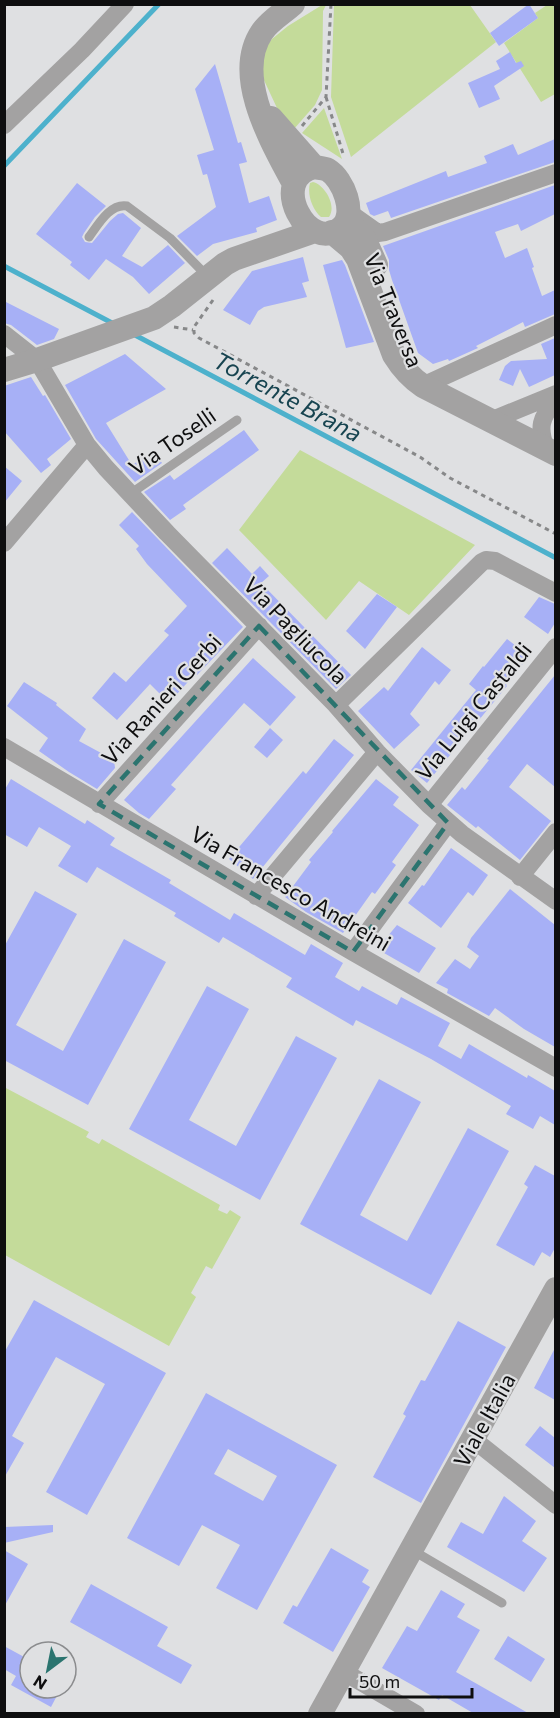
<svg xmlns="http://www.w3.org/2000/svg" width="560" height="1718" viewBox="0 0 560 1718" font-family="Commissioner,sans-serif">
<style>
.green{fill:#c4db9a}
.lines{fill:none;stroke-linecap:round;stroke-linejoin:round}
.stream{stroke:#4db1cc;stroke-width:5}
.building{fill:#a7b0f6;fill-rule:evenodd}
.path{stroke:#878889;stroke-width:3;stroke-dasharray:4.5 4.5;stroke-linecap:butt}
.service{stroke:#a3a2a2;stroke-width:9}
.minor{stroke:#a3a2a2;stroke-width:18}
.tertiary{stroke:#a3a2a2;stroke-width:24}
.marked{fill:none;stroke:#2b746f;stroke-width:4.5;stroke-dasharray:12 8;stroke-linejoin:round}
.labels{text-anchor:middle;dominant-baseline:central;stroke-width:4.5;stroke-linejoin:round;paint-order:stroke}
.street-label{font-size:22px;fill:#0e0e0f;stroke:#dfe0e2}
.water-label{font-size:24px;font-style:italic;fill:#174450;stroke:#dfe0e2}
</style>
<rect width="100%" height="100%" fill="#dfe0e2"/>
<!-- green -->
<path class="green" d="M322,5H326L323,11L322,90L315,105L294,129L277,108L263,78L262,52L272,39L288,26Z
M334,5H470L496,42L351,157L331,97Z
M547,5H555V94L541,102L504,43L538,18L535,13Z
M324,108L342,159L302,133Z
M313,182C325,185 337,206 329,217H321C312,209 307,194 310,183Z
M300,450L475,545L409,615L359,581L326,620L239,530Z
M4,1087L89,1132L86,1137L99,1144L102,1139L220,1205L218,1210L227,1214L230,1210L241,1217L212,1269L206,1266L191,1293L196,1297L169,1346L5,1255Z"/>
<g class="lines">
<!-- stream -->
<path class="stream" d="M4,166L159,4
M4,266L114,324
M133,334L556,558"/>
</g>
<!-- building -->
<path class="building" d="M529,4L538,18L499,46L490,33Z
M510,52L516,63L521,61L524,66L494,86L500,99L479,108L468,83L500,69L496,61Z
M215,64L238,143L241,142L247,162L239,164L249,203L269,196L277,220L256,228L257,232L213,244L197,256L177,236L216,207L207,174L203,175L197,155L214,150L195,89Z
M555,139V162L391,218L388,211L374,216L370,214L366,203L446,171L448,177L487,163L484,156L513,144L518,155Z
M77,183L106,206L95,217L84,233L82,237L85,242L92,243L110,221L118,214L123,213L141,228L122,256L142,267L168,245L185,263L149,294L133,277L106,259L89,280L70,265L72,262L36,234Z
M555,185V214L521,231L518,224L495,232L505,258L527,248L534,267L532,268L542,296L555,290V314L525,327L523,322L476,346L478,348L449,361L448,359L433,364L418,353L392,280L389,270V260L383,246Z
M303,257L309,281L302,283L307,297L264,307L258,311L250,325L223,310L252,271Z
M342,260L345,265L374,342L346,348L323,265Z
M4,301L59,329L54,339L37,345L11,325L4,323Z
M555,338V377V375L529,387L520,369L513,386L499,380L505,366L511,361L547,359L541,344Z
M125,354L166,389L106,423L132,465L154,451L162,463L135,482L96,439L65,385Z
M31,377L43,396L45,395L71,439L47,459L51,465L41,473L4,431V386Z
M244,430L259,450L183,505L186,509L170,520L144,492L170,475L174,480Z
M4,466L22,481L4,503Z
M132,512L243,627L197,675L195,674L169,703L150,684L117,720L92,698L114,672L126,682L169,635L164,631L187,606L147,564L136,549L139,546L119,525Z
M227,548L252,574L260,566L269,576L261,583L351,675L336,689L212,563Z
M377,594L397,607L365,649L346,631Z
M539,597L555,604V623L548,634L524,617Z
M507,639L529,656L506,685L507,686L427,783L411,770L476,690L469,684L483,666L484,667Z
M422,647L451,670L439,685L435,681L410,714L420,725L394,749L358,711L384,687L388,691Z
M253,658L296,697L270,726L244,703L171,785L176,789L149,819L139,813L124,800Z
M555,675V787L527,764L509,787L551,821L520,860L478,826L476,828L447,805L462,787L465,790L489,760L487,759Z
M24,682L57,703L56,705L86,729L79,741L114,760L115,768L97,789L69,772L39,751L48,738L7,706Z
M270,728L283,740L267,758L254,747Z
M334,739L354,755L253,879L229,859L303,771L306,774Z
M11,779L85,824L87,820L115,838L110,845L171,880L169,883L230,920L234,913L305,955L311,944L343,963L335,977L359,991L362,986L397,1005L401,997L450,1023L438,1046L461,1059L469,1044L527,1078L528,1075L555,1091V1125L540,1116L533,1129L506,1114L511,1106L431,1059L356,1020L353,1026L286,987L292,978L223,937L219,943L174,916L176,913L97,867L87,883L58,866L71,846L39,827L27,847L4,834V791Z
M376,779L399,797L393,805L419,825L392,862L396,865L375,894L372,892L343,933L306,912L285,897L311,862L309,860L333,832L332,831Z
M451,848L488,875L473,896L468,892L441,928L408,903L422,885L424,886Z
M510,889L555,925V1047L524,1029L495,1008L489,1016L447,993L448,989L436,983L455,959L470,969L479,956L467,947L471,938Z
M35,891L77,914L16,1025L63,1051L124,939L166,962L88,1105L4,1060V947Z
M397,925L436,948L419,973L377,949Z
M207,986L249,1009L189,1120L236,1146L296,1036L337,1058L260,1200L129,1129Z
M379,1079L421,1102L360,1215L407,1241L468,1128L509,1151L431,1295L300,1224Z
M535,1165L555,1176V1248L550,1257L542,1252L534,1266L496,1245L528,1187L524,1184Z
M34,1300L166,1373L87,1515L46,1492L105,1384L56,1357L12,1436L24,1443L4,1478V1353Z
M458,1321L506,1347L421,1503L373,1477L406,1416L403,1414L421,1380L425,1381Z
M555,1348V1400L534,1388Z
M206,1393L337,1465L257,1610L216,1588L240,1545L202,1525L179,1566L127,1538ZM228,1449L277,1476L263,1501L214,1474Z
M540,1426L555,1438V1468L525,1445Z
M504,1496L536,1521L522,1541L547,1558L524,1592L447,1547L461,1522L483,1534Z
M53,1525V1532L4,1543V1527Z
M331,1548L369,1570L362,1582L370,1587L333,1652L283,1623L293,1605L297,1607Z
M4,1550L28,1564L4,1607Z
M91,1584L168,1627L157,1646L192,1665L181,1684L70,1622Z
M441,1590L465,1604L457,1617L480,1630L456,1672L528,1713H473L442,1695L439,1700L382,1668L407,1626L417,1631Z
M508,1636L545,1659L531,1682L494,1659Z
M4,1646L26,1658L30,1651V1688H61L51,1707L11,1685L16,1676L4,1669Z"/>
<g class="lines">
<!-- path -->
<path class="path" d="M326,97L344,157
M302,126L326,97L331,4
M213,300L194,327V333L199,338L420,457L450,478L556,534
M174,327L193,330"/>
<!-- service -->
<path class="service" d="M89,237C98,225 110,203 127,206L170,238L207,276
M130,494L237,420
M412,1550L502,1603"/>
<!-- minor -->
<path class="minor" d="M4,125L82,50L125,4
M354,216L378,233L385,232L556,173
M4,334L37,360L87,445L106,468L167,533L336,705L377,752L429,805L462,834L556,901
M429,383L556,325
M490,421L556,394
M546,449C538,428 540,417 556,401
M4,543L87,445
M336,705L482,562L486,560L495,561L556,593
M4,747L353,952L556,1068
M99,804L259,626
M429,805L556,647
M520,877L556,832
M256,896L377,752
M353,952L448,823
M473,1439L556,1505
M344,1672L416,1714"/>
<!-- tertiary -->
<path class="tertiary" d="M293,4C283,13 269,21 262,32C232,76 273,144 294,184
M271,118L314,167
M314,167C319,168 324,168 328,170C343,179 357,214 342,227C308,257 267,178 314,167Z
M347,219L365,240L376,265
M332,232L351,248L358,259L394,355C402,368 411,378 423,386L556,454
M4,370L37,360L154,318L172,306L225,264L234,259L315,231
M320,1714L556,1289"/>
</g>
<!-- marked area -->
<path class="marked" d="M259,626L448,823L353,952L99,804Z"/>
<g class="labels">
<!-- street labels -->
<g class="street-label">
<text transform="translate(394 310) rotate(68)">Via Traversa</text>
<text transform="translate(172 441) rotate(-35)">Via Toselli</text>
<text transform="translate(296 630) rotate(46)">Via Pagliucola</text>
<text transform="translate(161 699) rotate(-48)">Via Ranieri Gerbi</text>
<text transform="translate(473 711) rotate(-51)">Via Luigi Castaldi</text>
<text transform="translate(291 888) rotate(30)">Via Francesco Andreini</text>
<text transform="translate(484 1420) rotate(-61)">Viale Italia</text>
</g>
<!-- water labels -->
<g class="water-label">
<text transform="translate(288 396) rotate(28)">Torrente Brana</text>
</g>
</g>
<!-- border -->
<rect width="560" height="1718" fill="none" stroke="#0e0e0f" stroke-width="12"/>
<!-- north arrow -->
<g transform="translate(48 1670) rotate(212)"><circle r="28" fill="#dfe0e2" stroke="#8b8c8e" stroke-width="1.5"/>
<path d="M0-4.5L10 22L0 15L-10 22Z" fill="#2b746f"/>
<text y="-9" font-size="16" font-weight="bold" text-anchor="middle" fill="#0e0e0f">N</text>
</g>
<!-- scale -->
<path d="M350 1688v9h122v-9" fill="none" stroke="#0e0e0f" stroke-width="3"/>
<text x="359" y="1688" font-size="18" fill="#0e0e0f" stroke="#dfe0e2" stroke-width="4.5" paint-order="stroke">50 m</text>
</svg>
